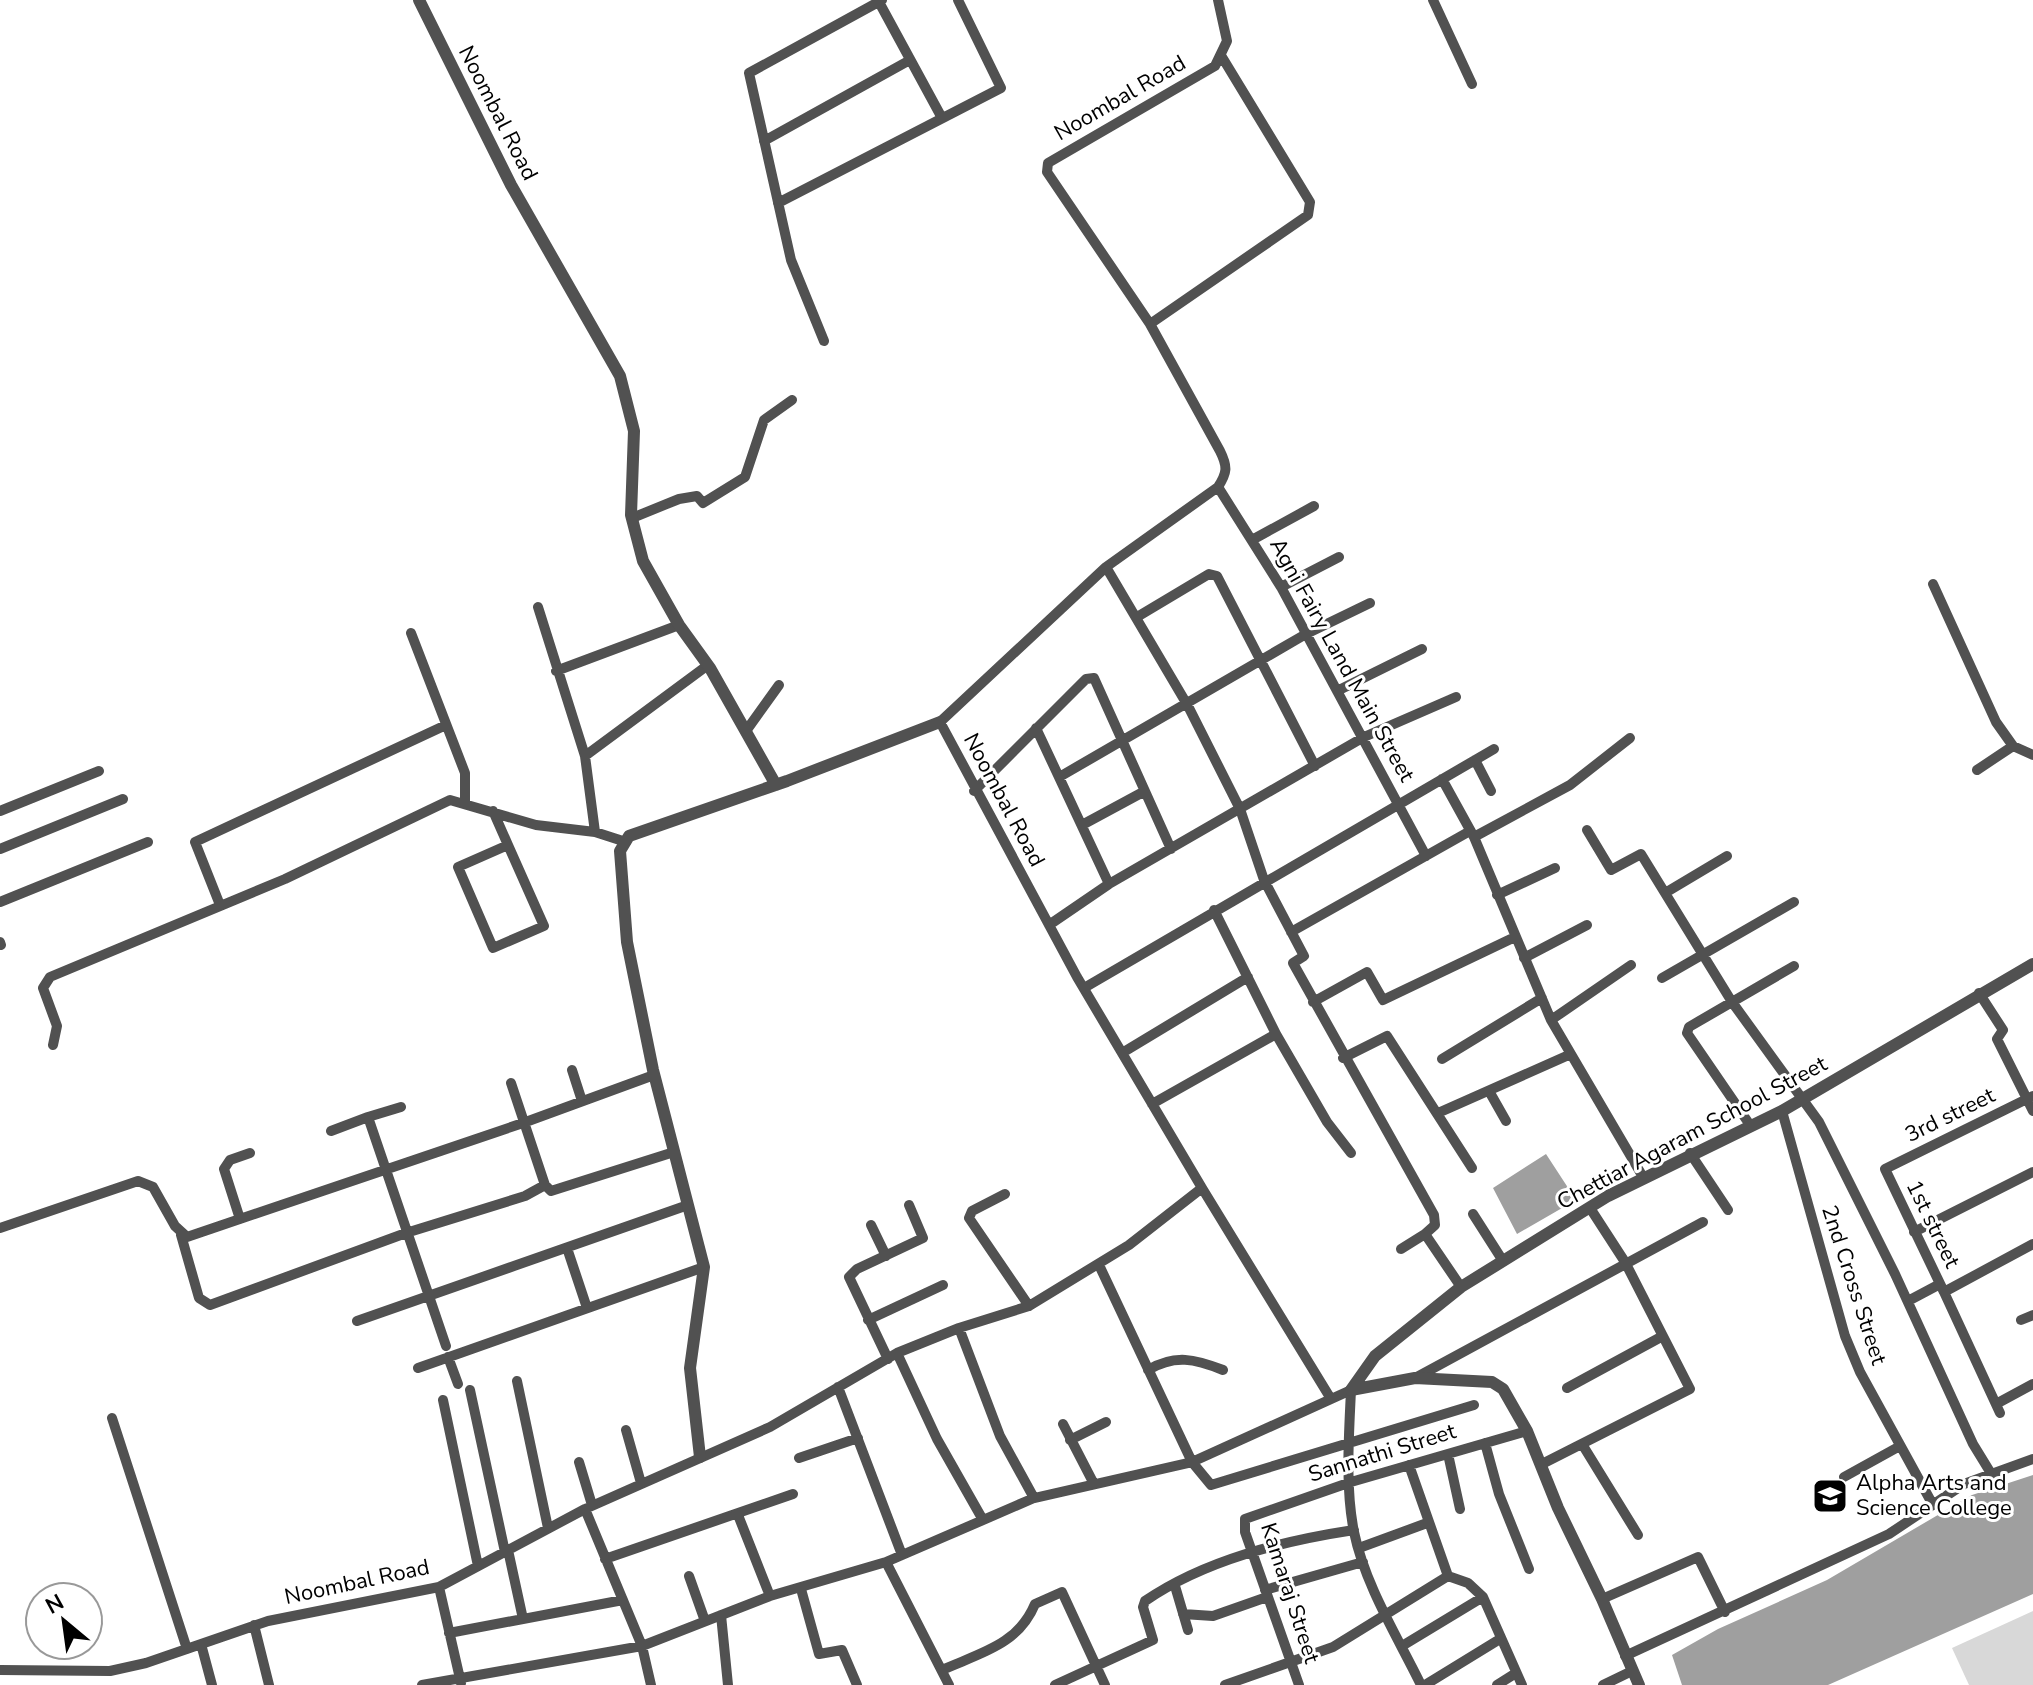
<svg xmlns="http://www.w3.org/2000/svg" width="2033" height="1685" viewBox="0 0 2033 1685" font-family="'Nunito Sans',sans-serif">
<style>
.green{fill:#d8d8d8}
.water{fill:#9f9f9f}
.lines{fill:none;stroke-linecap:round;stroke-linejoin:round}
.minor{stroke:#515151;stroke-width:10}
.tertiary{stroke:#515151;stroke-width:12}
.labels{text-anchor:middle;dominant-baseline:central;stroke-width:6;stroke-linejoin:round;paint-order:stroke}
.street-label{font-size:22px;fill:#000;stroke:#fff}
.poi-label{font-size:22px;fill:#000;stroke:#fff;text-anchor:start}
</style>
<rect width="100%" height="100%" fill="#fff"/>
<!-- green -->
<path class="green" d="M2033,1611V1685H1969L1952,1648Z"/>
<!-- water -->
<path class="water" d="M1546,1154L1576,1200L1517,1234L1493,1188Z
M2033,1475V1594L1828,1685H1682L1672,1655L1718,1629L1827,1580L1972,1495Z"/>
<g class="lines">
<!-- minor -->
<path class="minor" d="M1433,0L1472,84
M879,2L942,118
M764,141L910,60
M778,203L1001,88L958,0
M1150,324L1308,215L1310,202L1222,57
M824,341L791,260L749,73L882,0
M1218,487L1281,587L1426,856
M632,518L679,499L697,496L703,503L745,477L764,420L792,400
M1252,540L1314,506
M1106,567L1188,706L1240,809L1264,880L1304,956L1293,963L1434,1215L1435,1225L1425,1234
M1933,584L1996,722L2013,746
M1281,587L1339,557
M538,607L585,756L595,832
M1137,617L1209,574L1217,576L1315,766
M411,633L465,773V802
M556,671L679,625
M1337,691L1422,649
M1036,728L1109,884
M746,731L779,685
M585,756L708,665
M1475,760L1491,791
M1977,770L2013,746L2033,755
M1061,776L1306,634L1370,603
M1442,779L1474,837L1551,1020L1643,1177
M974,791L1086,679L1094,678L1171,849
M0,811L99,771
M493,811L508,845L458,867L493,948L544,926L508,845
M1082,825L1145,791
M1587,830L1611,870L1641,854L1732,1002L1819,1122L1895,1274L1973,1444L1992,1475
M1474,837L1570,785L1630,738
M0,849L123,799
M1665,893L1727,856
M1497,895L1555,868
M0,902L148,842
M220,905L195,842L446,725
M1049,925L1109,884L1364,737L1456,697
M1291,932L1470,831
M0,942L1,945
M1524,958L1587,925
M1662,978L1794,902
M1084,988L1494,749
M1979,993L2003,1030L1997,1039L2033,1111
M1313,1002L1367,972L1383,1000L1515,937
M1551,1020L1631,965
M1276,1034L1327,1122L1351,1153
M53,1045L57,1026L43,988L50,977L285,879L450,800L536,825L595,832L626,842
M1122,1053L1248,977
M1343,1058L1387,1036L1472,1168
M1442,1059L1542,998
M572,1070L582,1101
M1489,1091L1506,1121
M2033,1096L1885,1169L1944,1292L2033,1244
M1152,1104L1276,1034L1214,910
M1782,1111L1845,1336L1860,1372L1933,1505
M1438,1113L1571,1054
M368,1117L401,1107
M1750,1125L1687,1033L1689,1027L1794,966
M331,1131L368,1117L446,1346
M1690,1153L1728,1210
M545,1185L551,1191L674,1152
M1202,1188L1331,1399
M1005,1194L972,1211L969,1218L1029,1306
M1473,1214L1503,1261
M240,1219L224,1169L230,1160L250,1153
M871,1225L886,1256
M0,1228L138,1181L153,1187L175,1226L187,1237L523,1123L654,1075
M1914,1232L2033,1172
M181,1235L199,1298L210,1305L406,1233L525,1196L545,1185L511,1083
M567,1248L587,1308
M1401,1249L1425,1234L1461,1287
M1099,1265L1192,1462L1211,1485L1474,1405
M1944,1292L2000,1413
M1908,1301L1940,1284
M868,1320L943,1285
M2021,1320L2033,1315
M357,1321L688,1205
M959,1328L1000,1436L1034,1498
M897,1353L937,1439L983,1520
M448,1357L458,1384
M888,1359L849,1277L857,1269L923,1238L909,1205
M418,1368L704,1267
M1148,1370C1175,1354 1195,1359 1223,1370
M1417,1377L1703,1222
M517,1381L548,1528
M838,1387L902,1555
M1567,1388L1661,1337
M470,1390L505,1552
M443,1400L478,1566
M1996,1404L2033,1384
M112,1418L187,1649
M1063,1424L1094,1484
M626,1430L641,1483
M1070,1440L1106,1422
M1485,1443L1499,1494L1529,1569
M1582,1444L1638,1535
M1448,1454L1460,1509
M799,1458L858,1438
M579,1462L592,1505
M1542,1464L1690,1389L1625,1262L1590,1208
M1409,1465L1448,1576
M1844,1477L1900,1446
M585,1509L642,1646L651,1685
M738,1515L770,1596
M1359,1548L1427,1523
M508,1550L523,1619
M605,1559L793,1494
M886,1562L949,1685
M689,1576L705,1621
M1448,1576L1468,1583L1483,1597L1522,1685
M1175,1586L1188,1630
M439,1587L461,1683
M801,1589L819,1654L842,1650L857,1685
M1265,1590L1363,1562
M1602,1599L1698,1557L1725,1612
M1183,1614L1213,1616L1267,1597
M721,1615L728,1685
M254,1625L269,1685
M449,1633L623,1600
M201,1644L212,1685
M1402,1646L1483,1597
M1625,1656L1889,1534L1964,1484L2033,1459
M0,1670L110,1671L146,1663L268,1621L439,1587L585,1509L770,1427L897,1353L959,1328L1029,1306L1129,1245L1202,1188L1077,977L940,722L1106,567L1218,487C1227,473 1228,467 1220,451L1150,324L1047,172L1048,163L1215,66L1227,41L1218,0
M942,1670C980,1653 1018,1645 1035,1604L1062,1592L1105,1685
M422,1685L642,1646L770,1596L886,1562L1034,1498L1192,1462L1351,1390C1349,1435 1345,1487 1354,1532C1365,1585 1397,1636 1421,1685
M1055,1685L1153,1640L1143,1607L1145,1601C1205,1560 1282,1541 1354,1530
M1225,1685L1333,1647L1448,1576
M1299,1685L1245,1532V1519L1351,1482L1527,1431
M1425,1685L1500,1639
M1497,1685L1516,1673
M1603,1685L1632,1671"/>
<!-- tertiary -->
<path class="tertiary" d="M419,0L511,185L620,376L634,431L631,515L643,561L679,625L710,668L776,785
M1351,1390L1375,1356L1461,1287L1608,1196L1782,1111L2033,964
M1351,1390L1415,1378L1492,1382L1503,1389L1527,1431L1558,1508L1602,1599L1639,1685
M700,1457L690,1368L704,1267L653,1070L627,942L620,851L629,836L787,781L940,722"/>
</g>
<!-- icons -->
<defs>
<symbol id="school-square" viewBox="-11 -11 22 22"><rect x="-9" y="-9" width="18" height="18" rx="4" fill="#000" stroke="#fff"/><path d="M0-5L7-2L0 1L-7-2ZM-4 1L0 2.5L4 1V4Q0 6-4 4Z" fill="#fff"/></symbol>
</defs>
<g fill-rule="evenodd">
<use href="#school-square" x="1810" y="1476" width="40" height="40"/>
</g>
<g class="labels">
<!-- street labels -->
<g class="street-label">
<text transform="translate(1120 98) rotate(-30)">Noombal Road</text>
<text transform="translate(498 113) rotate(63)">Noombal Road</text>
<text transform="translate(1342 660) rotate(61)">Agni Fairy Land Main Street</text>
<text transform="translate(1004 800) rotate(62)">Noombal Road</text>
<text transform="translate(1950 1115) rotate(-26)">3rd street</text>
<text transform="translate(1692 1133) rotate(-28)">Chettiar Agaram School Street</text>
<text transform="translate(1933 1224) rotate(64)">1st street</text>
<text transform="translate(1854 1285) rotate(72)">2nd Cross Street</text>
<text transform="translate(1382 1453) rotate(-17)">Sannathi Street</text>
<text transform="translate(357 1582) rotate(-12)">Noombal Road</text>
<text transform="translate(1290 1593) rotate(72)">Kamaraj Street</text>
</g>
<!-- poi labels -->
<g class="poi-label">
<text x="1856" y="1483">Alpha Arts and<tspan x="1856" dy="25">Science College</tspan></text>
</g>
</g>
<!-- north arrow -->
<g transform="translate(64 1621) rotate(331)"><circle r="38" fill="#ffffff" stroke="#999999" stroke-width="2"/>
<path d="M0-6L14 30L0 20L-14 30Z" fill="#000000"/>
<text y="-12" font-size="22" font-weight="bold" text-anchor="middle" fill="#000000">N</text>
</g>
</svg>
